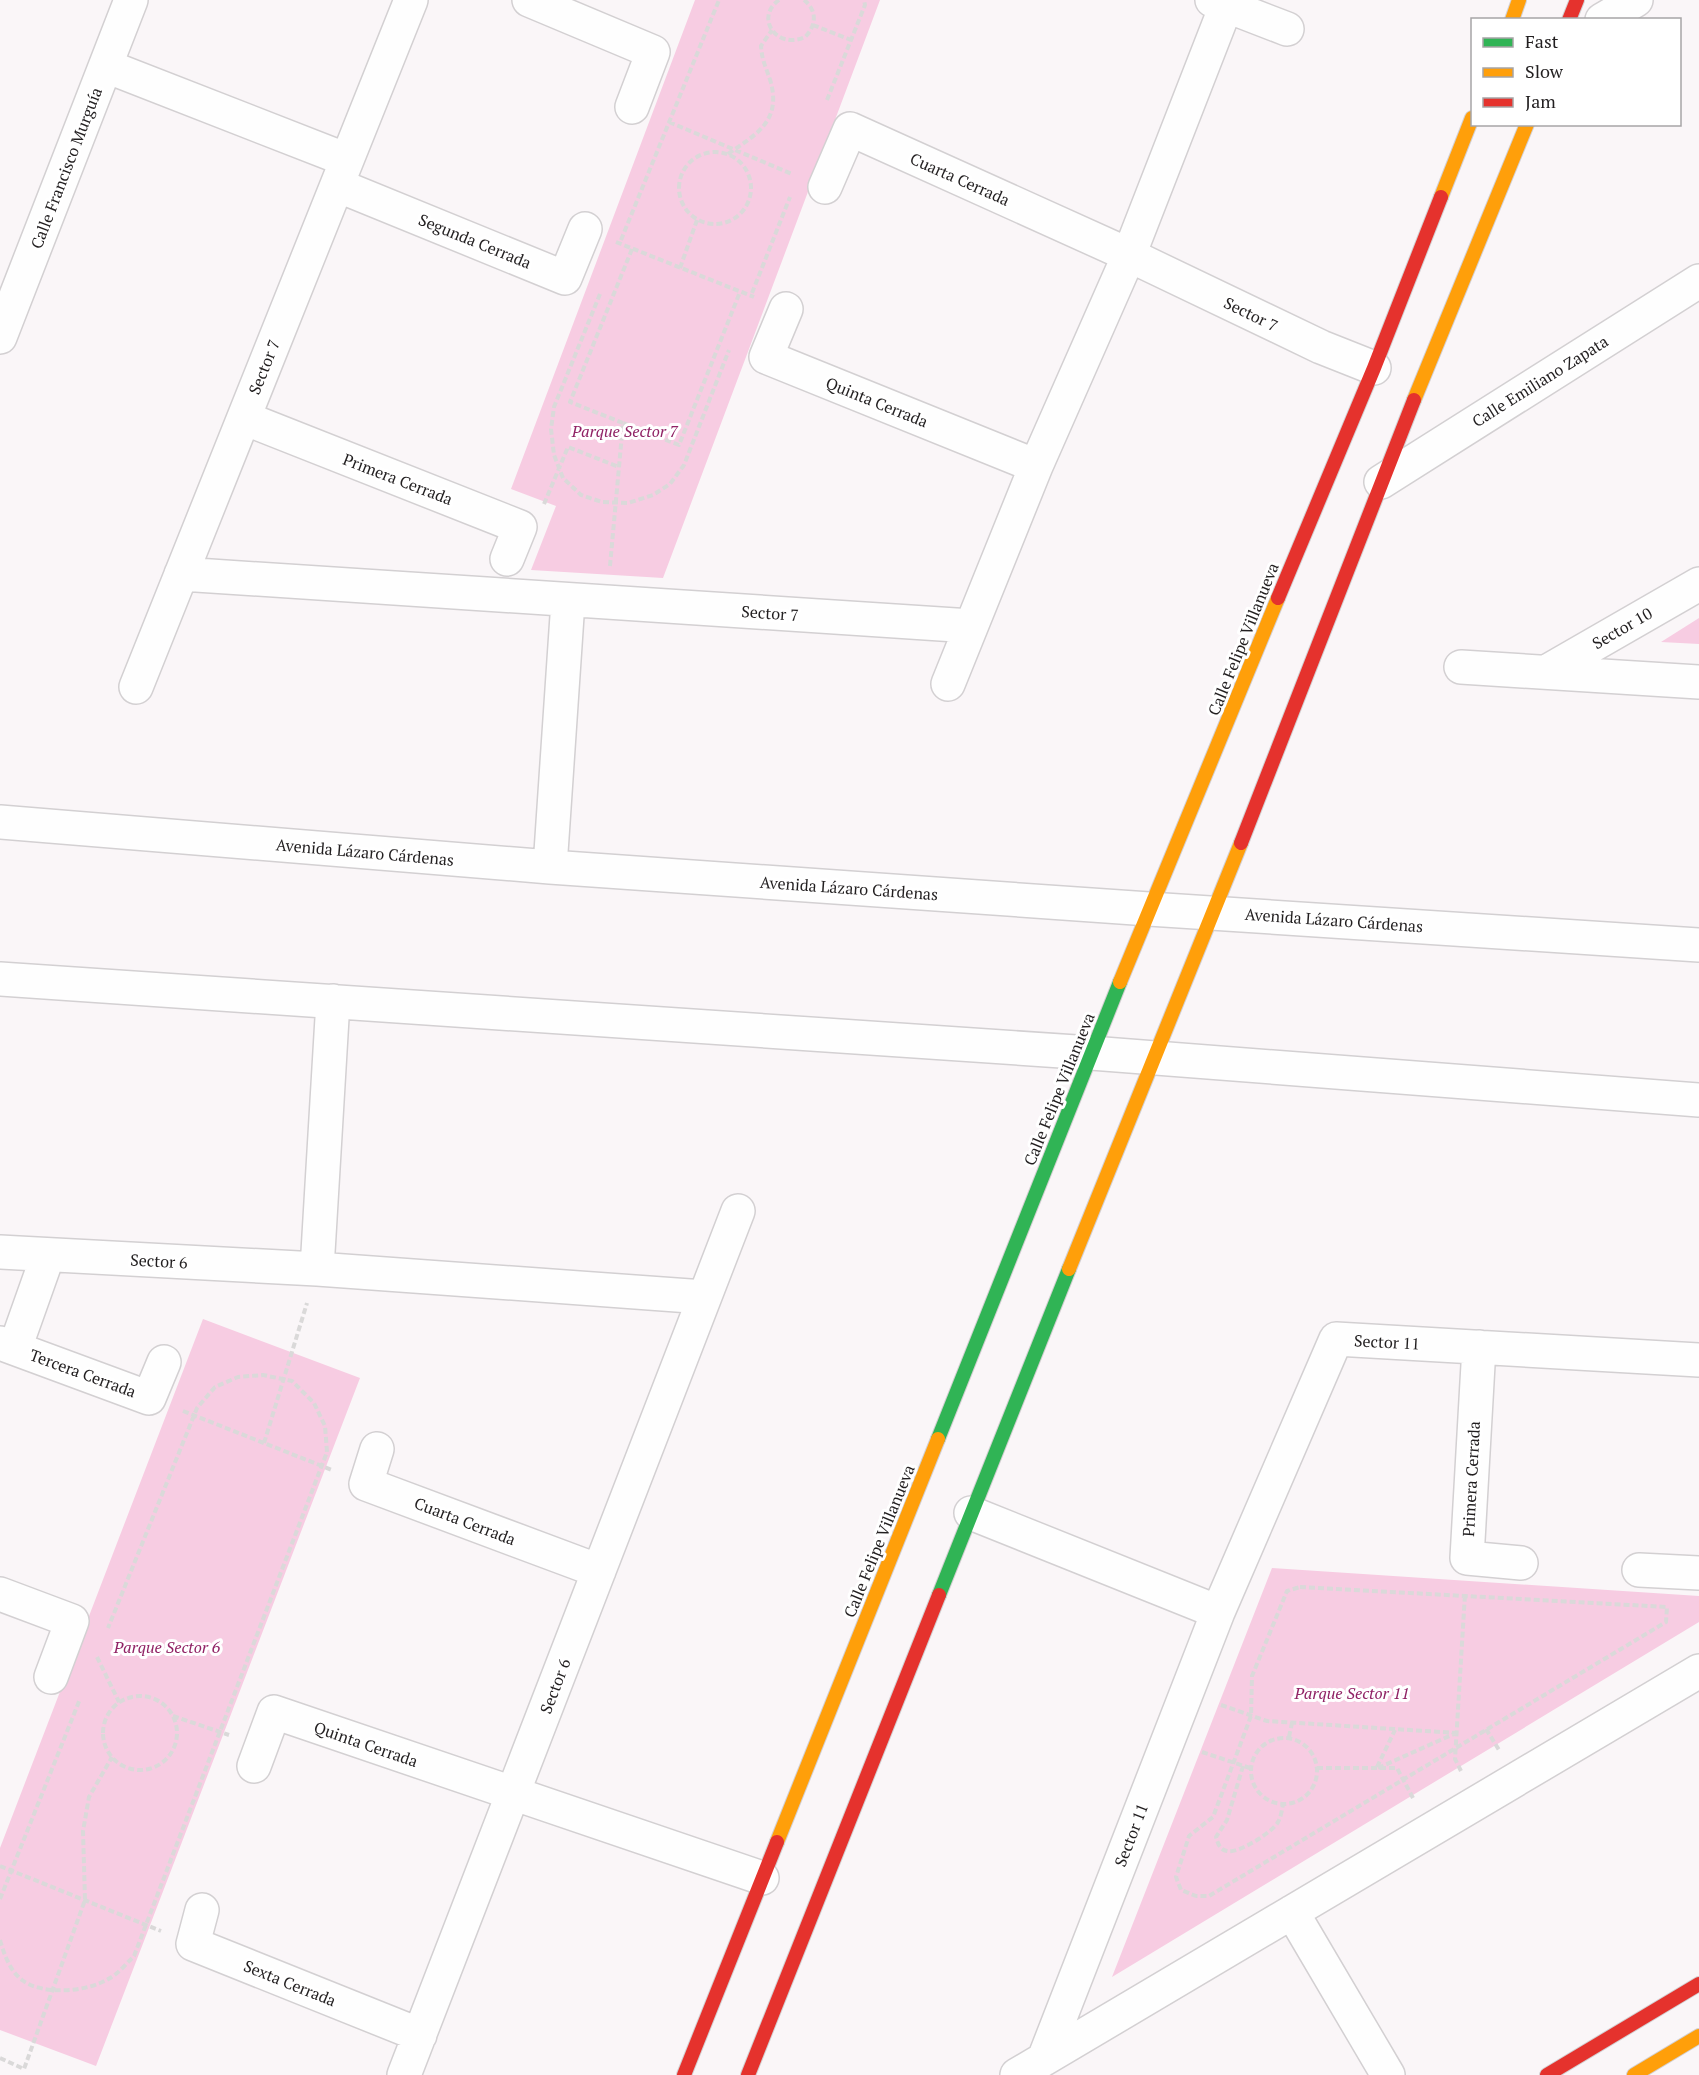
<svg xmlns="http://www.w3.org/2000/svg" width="1699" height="2075" viewBox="0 0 1699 2075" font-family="'PT Serif',serif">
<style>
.green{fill:#f7cce2}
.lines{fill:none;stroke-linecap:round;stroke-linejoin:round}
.street-casing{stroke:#d3d0d2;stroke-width:36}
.fast-casing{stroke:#d3d0d2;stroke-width:16}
.slow-casing{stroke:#d3d0d2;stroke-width:16}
.jam-casing{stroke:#d3d0d2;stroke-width:16}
.path{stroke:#dad9d9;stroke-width:4;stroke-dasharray:6 3;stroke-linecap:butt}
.street{stroke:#fefefe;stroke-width:33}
.fast{stroke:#30b455;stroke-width:14}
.slow{stroke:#ff9f0a;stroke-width:14}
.jam{stroke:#e5322d;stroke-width:14}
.labels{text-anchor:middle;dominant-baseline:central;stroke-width:6;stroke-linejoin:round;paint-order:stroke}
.street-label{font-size:16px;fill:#221f20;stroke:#fff}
.park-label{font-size:16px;font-style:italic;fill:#902265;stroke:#fff}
</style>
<rect width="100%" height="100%" fill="#faf6f8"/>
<!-- green -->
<path class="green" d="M695,0H880L663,578L531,570L556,506L511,489Z
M1699,618V644L1661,642Z
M203,1319L360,1378L96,2066L0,2030V1848Z
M1272,1568L1699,1596V1622L1112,1977Z"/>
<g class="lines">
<defs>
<path id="street" d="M529,0L653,52L632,107
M1212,0L1287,29
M1602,20L1636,0
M106,66L347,160
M337,185L565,278L585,229
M825,187L850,129L1129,255L1321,347L1374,368
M786,309L766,357L1036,466
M0,337L131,0
M244,418L520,527L507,559
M1381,482L1699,281
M181,574L971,626
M1461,667L1699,682
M1546,672L1699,584
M948,684L1036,466L1129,255L1226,6
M136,687L411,0
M0,822L550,867L1149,909L1699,945
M550,867L568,601
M0,979L1091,1053L1699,1100
M0,1252L317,1269L704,1297
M317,1269L333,1001
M0,1343L149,1398L164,1362
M1479,1347L1467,1558L1521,1563
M15,1348L48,1255
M377,1449L366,1484L599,1571
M971,1513L1218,1612
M1639,1570L1699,1573
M0,1594L72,1621L51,1677
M254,1766L274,1712L762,1878
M202,1910L193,1944L420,2035
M1292,1912L1388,2075
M1044,2059L1218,1612L1336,1339L1699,1360
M404,2075L738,1211
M1017,2075L1699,1671"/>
<path id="fast" d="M938,1439L1120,982
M939,1595L1069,1269"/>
<path id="slow" d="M1512,20L1519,0
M1441,197L1472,118
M1414,400L1527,124
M1120,982L1278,598
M1069,1269L1241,843
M777,1842L938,1439
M1634,2075L1699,2036"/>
<path id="jam" d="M1569,20L1577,0
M1278,598L1374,368L1441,197
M1241,843L1414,400
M684,2075L777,1842
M748,2075L939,1595
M1547,2075L1699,1984"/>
</defs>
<!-- street casing -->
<use href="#street" class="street-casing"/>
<!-- fast casing -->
<use href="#fast" class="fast-casing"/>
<!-- slow casing -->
<use href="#slow" class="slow-casing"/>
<!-- jam casing -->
<use href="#jam" class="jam-casing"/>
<!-- path -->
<path class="path" d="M779,0C754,18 777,50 805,37C816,26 818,11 804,0
M813,25L851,40
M827,100L865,5L864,0
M669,122L792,174
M679 188a36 36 0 1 1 72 0a36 36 0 1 1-72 0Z
M728,154C755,135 781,122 771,83C767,69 762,62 761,46L772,30
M621,240L719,0
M616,242L754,297
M680,268L697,220
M752,293L790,197
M600,294L554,407L551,429L554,455L563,478L581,495L602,502L628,503L653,495L670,484L684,465L729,350
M623,423L570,402L632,249
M544,504L568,447L619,467
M610,566L623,423L679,445L740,292
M183,1411L332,1470
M264,1443L307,1303
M1300,1587L1667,1607L1666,1622L1209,1896H1196L1181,1890L1176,1877L1189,1836L1213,1817L1251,1716L1252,1676L1287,1591Z
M97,1657L119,1702
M103 1733a37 37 0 1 1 74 0a37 37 0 1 1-74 0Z
M1221,1705L1267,1721L1457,1733
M173,1716L229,1735
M1486,1729L1499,1750
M1289,1737L1292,1723
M1251 1771a33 33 0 1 1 66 0a33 33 0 1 1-66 0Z
M1202,1752L1250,1768
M1243,1766L1227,1820L1216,1837C1218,1844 1220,1850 1227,1851C1238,1854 1273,1832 1278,1822C1281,1817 1282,1810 1283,1804
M1377,1767L1395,1730
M1317,1768H1397L1413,1798
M1378,1768L1456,1733
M1461,1771L1455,1759L1465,1594
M0,1866L161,1931
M0,1899L80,1699
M0,1940C4,1954 10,1971 22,1980C43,1996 88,1992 110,1978C119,1973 127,1963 134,1956L327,1452L325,1426L314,1403L292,1381L263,1375L238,1377L215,1387L197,1408L108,1628
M0,2058L24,2069L85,1900L83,1831L89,1797L112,1757"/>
<!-- street -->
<use href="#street" class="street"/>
<!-- fast -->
<use href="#fast" class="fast"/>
<!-- slow -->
<use href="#slow" class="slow"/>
<!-- jam -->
<use href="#jam" class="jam"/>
</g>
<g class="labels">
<!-- street labels -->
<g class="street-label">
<text transform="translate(66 168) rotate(-69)">Calle Francisco Murguía</text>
<text transform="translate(960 179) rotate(24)">Cuarta Cerrada</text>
<text transform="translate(475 241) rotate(22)">Segunda Cerrada</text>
<text transform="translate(1251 314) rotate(26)">Sector 7</text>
<text transform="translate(264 367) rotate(-68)">Sector 7</text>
<text transform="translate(1540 381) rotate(-32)">Calle Emiliano Zapata</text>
<text transform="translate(877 402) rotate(22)">Quinta Cerrada</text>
<text transform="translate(398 479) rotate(21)">Primera Cerrada</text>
<text transform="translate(770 613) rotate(4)">Sector 7</text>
<text transform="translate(1622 628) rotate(-30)">Sector 10</text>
<text transform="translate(1243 639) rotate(-68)">Calle Felipe Villanueva</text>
<text transform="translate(365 852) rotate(5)">Avenida Lázaro Cárdenas</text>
<text transform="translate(849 888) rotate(4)">Avenida Lázaro Cárdenas</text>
<text transform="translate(1334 920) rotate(4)">Avenida Lázaro Cárdenas</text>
<text transform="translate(1059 1089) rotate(-68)">Calle Felipe Villanueva</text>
<text transform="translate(159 1261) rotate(3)">Sector 6</text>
<text transform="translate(1387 1342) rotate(3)">Sector 11</text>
<text transform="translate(83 1373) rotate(20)">Tercera Cerrada</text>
<text transform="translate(1471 1479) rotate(-87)">Primera Cerrada</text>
<text transform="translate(465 1521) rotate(21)">Cuarta Cerrada</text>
<text transform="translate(879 1541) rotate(-68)">Calle Felipe Villanueva</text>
<text transform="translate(555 1686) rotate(-69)">Sector 6</text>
<text transform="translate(366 1744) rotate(19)">Quinta Cerrada</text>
<text transform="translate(1131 1835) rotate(-69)">Sector 11</text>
<text transform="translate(290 1983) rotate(22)">Sexta Cerrada</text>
</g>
<!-- park labels -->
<g class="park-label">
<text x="625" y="431">Parque Sector 7</text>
<text x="167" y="1647">Parque Sector 6</text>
<text x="1352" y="1693">Parque Sector 11</text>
</g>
</g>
<!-- legend -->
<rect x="1471" y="18" width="210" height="108" fill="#ffffff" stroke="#a7a5a6" stroke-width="1.5"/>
<rect x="1483" y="38" width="30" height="9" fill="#30b455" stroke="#a7a5a6" stroke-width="1.5"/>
<text x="1525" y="48" font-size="18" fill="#221f20">Fast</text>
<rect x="1483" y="68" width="30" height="9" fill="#ff9f0a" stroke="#a7a5a6" stroke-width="1.5"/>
<text x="1525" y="78" font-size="18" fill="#221f20">Slow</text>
<rect x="1483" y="98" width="30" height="9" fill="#e5322d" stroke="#a7a5a6" stroke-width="1.5"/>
<text x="1525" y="108" font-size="18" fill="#221f20">Jam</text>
</svg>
